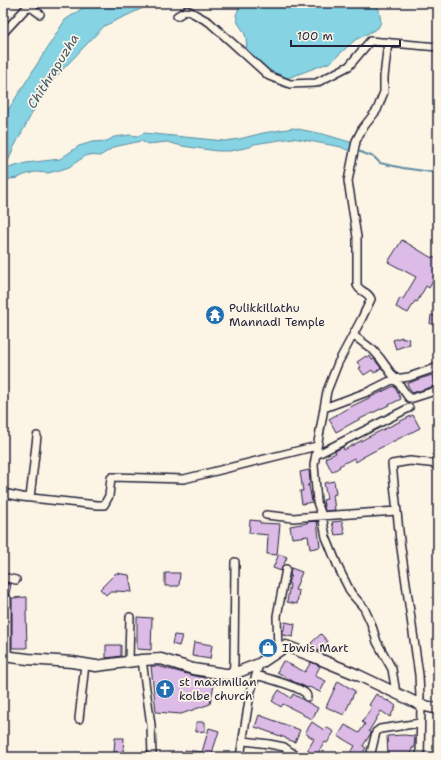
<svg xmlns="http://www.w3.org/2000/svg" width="441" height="760" viewBox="0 0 441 760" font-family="'Shantell Sans',sans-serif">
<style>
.water{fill:#85d3e3;stroke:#5d8ca0}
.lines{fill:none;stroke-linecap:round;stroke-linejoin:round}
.stream{stroke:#5d8ca0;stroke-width:2}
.building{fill:#ddbbe7;stroke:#22223b}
.minor-casing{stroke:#22223b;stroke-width:10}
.secondary-casing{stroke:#22223b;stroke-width:13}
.minor{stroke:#fcf5e5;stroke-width:7}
.secondary{stroke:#fcf5e5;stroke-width:10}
.labels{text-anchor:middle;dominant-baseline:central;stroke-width:3.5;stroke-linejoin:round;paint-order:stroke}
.poi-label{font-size:12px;fill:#22223b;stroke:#fcf5e5;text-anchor:start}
.water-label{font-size:13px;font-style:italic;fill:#40576d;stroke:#fcf5e5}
</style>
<rect width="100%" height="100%" fill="#fcf5e5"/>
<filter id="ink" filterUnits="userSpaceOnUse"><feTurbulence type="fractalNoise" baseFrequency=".025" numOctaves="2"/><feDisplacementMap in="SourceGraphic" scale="8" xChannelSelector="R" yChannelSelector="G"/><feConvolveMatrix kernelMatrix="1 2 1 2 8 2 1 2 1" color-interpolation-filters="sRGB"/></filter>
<g filter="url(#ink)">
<!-- water -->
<path class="water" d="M90,3H154L104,26L46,87L13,149L5,169L26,163L60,159L79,146L92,142L107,141L114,137L130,135L138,136L144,133L225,141L239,139L263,133L293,128L323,134L350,142L352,146L351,152L341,147L293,138L254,144L250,147L230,151H217L182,146L167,142L148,144L141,141L114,147L100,156L87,155L69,167L60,170L48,173L35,172L24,175L18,178L3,180V118L65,20Z
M241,3H366V4L372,3L375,4L378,7L379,10L381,22L378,28L363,36L355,40L331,62L288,78L266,69L247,52L246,38L244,32L238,23L236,15Z"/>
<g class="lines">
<!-- stream -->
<path class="stream" d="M355,150L374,157L380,163L403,168L438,173"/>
</g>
<!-- building -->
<path class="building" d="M402,240L432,258L433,256L438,259V272L429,288L426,286L417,302L415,301L408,313L396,307L400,298L403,299L416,277L388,262Z
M431,315L438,316V325L430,324Z
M402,337V339L408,338L410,344L396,349L393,340Z
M366,356L367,357L370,356L372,360L374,359L381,368L374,373L372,370L364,375L359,368L361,367L357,362Z
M433,375L435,386L412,393L407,384L419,379Z
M394,386L401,399L358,420L336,432L329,419L348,408Z
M413,415L420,428L378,449L363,457H364L356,462L354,458L339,466L340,467L332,472L325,458L336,453L335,451L343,447L344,450L368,437Z
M309,470L310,483H309V485L307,486L309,485L312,502L302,504L300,491H303L300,472Z
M334,481L336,494L333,495L335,510L325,511L323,500L327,499L324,483Z
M250,520L260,521V523L280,524L277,555L267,554L268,535L249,533Z
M317,521L320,547L310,549L308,536L292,538L290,526L307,523V522Z
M342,521L345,534L335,535L332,522Z
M279,554L287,557L284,564L282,566L281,571L273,568Z
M291,568L302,572L295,590L299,591L297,604L287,602L290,584L288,583L291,575H290Z
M116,573L129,575L132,592L116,591L117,592H109L106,595L100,589Z
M165,573H180L179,586H165Z
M3,583L11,584L9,594L5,595L3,596Z
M27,597V611H26L27,648H12V598Z
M137,617L152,618L151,650L137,649Z
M285,622L295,624L293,637L283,635Z
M321,634L328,642L318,651L311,643Z
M174,635L182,636L179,646L172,644Z
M194,642L212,645L210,659L192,656Z
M266,642L271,648L266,652L262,645Z
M106,645H121V656L106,658Z
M283,661L305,672L311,662L320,666L315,676L326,681L320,692L309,687L308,688L296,683L277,672Z
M151,666H157L191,675L215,680L210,704L181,714L156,712Z
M338,681L355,691L344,715L326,707Z
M279,690L291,698L293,694L318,708L312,719L303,715V714L283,704L281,707L272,701Z
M376,694L387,701L388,700L396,706L390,717L381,711L369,731L371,733L363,746L366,748L360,757H355L350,754L355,746L338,736L345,725L359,733L365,724L362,722L372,707L369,705Z
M259,715L300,730L295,742L286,739V738L255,727Z
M196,722H205V731L196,732Z
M312,722L324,730L326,727L334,732L327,743L325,742L315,757H312L306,753L314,739L305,733Z
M209,728L219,731L212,753H214V757H184L185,750L202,752Z
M403,735L415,736L414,748H412L411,757H388L387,736Z
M115,738H124L123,752H114Z"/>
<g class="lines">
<defs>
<path id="minor" d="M25,3L40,14
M177,16L187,10L209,22L269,76L290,84L316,83L349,66L370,41L438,47
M3,29L5,31L28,6
M388,42L384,77V92L377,110L362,129L356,141L348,181L357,237V285C360,293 367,290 371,299L361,320L338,363L327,391L314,465L317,502L322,516L326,537L339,569L351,593L364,608L371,623L377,642L392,669L396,693
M353,335L373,350L380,358L409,398H413L438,390
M324,408L370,391L394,379L409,377L438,367
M316,455L409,408
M3,493L22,497L97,505H104L109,496L111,478L112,477L184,479L317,446
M30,498L37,436
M266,515L293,518L305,517L397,511
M3,577L16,580
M278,652L277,616L286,569
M7,656V599
M142,660L151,725L152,757
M129,661L130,617
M233,674L234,662L235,562
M256,675C266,678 301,687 306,694C307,695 307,696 307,697
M419,704L420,697L419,675L400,541L392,464L410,461L438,464
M79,719L85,664
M244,741L269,744L284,747L298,757
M240,757L250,694L256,675L259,664
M370,757L376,732L380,729L420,723
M420,757L421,705"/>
<path id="secondary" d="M3,656L28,659L72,662L96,666L142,660L161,659L193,669L225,674H233L259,664L286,646L312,656L358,675L421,705L438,709"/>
</defs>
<!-- minor casing -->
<use href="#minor" class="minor-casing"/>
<!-- secondary casing -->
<use href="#secondary" class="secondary-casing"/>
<!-- minor -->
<use href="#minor" class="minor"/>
<!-- secondary -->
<use href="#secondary" class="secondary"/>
</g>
</g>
<!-- icons -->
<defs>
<symbol id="temple-disc" viewBox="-11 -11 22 22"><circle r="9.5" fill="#1f6fb2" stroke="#fcf5e5"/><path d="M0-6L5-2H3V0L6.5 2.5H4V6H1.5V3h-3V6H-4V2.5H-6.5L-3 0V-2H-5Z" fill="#fff"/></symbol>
<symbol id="shop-disc" viewBox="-11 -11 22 22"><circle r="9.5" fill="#1f6fb2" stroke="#fcf5e5"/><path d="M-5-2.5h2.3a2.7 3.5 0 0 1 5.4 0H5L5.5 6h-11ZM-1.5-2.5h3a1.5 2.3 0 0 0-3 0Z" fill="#fff"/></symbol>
<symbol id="church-disc" viewBox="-11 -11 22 22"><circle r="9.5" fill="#1f6fb2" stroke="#fcf5e5"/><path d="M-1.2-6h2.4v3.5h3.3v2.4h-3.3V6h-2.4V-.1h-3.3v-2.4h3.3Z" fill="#fff"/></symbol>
</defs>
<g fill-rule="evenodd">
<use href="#temple-disc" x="204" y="304" width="22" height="22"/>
<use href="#shop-disc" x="257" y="637" width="22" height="22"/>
<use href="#church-disc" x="154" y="678" width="22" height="22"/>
</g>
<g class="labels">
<!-- poi labels -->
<g class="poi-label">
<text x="229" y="308">Pulikkillathu<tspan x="229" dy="14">Mannadi Temple</tspan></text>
<text x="282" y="648">Ibwis Mart</text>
<text x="179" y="682">st maximilian<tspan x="179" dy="14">kolbe church</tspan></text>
</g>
<!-- water labels -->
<g class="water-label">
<text transform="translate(53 71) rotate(-58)">Chithrapuzha</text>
</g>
</g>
<!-- margin -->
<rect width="441" height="760" fill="none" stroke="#fcf5e5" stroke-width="16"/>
<rect x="8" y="8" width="425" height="744" fill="none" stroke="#22223b" stroke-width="1.5" filter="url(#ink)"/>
<!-- scale -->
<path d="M291 40v6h109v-6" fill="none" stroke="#22223b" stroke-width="2"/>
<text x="297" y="40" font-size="12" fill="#22223b" stroke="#fcf5e5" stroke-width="3" paint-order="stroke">100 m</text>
</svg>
